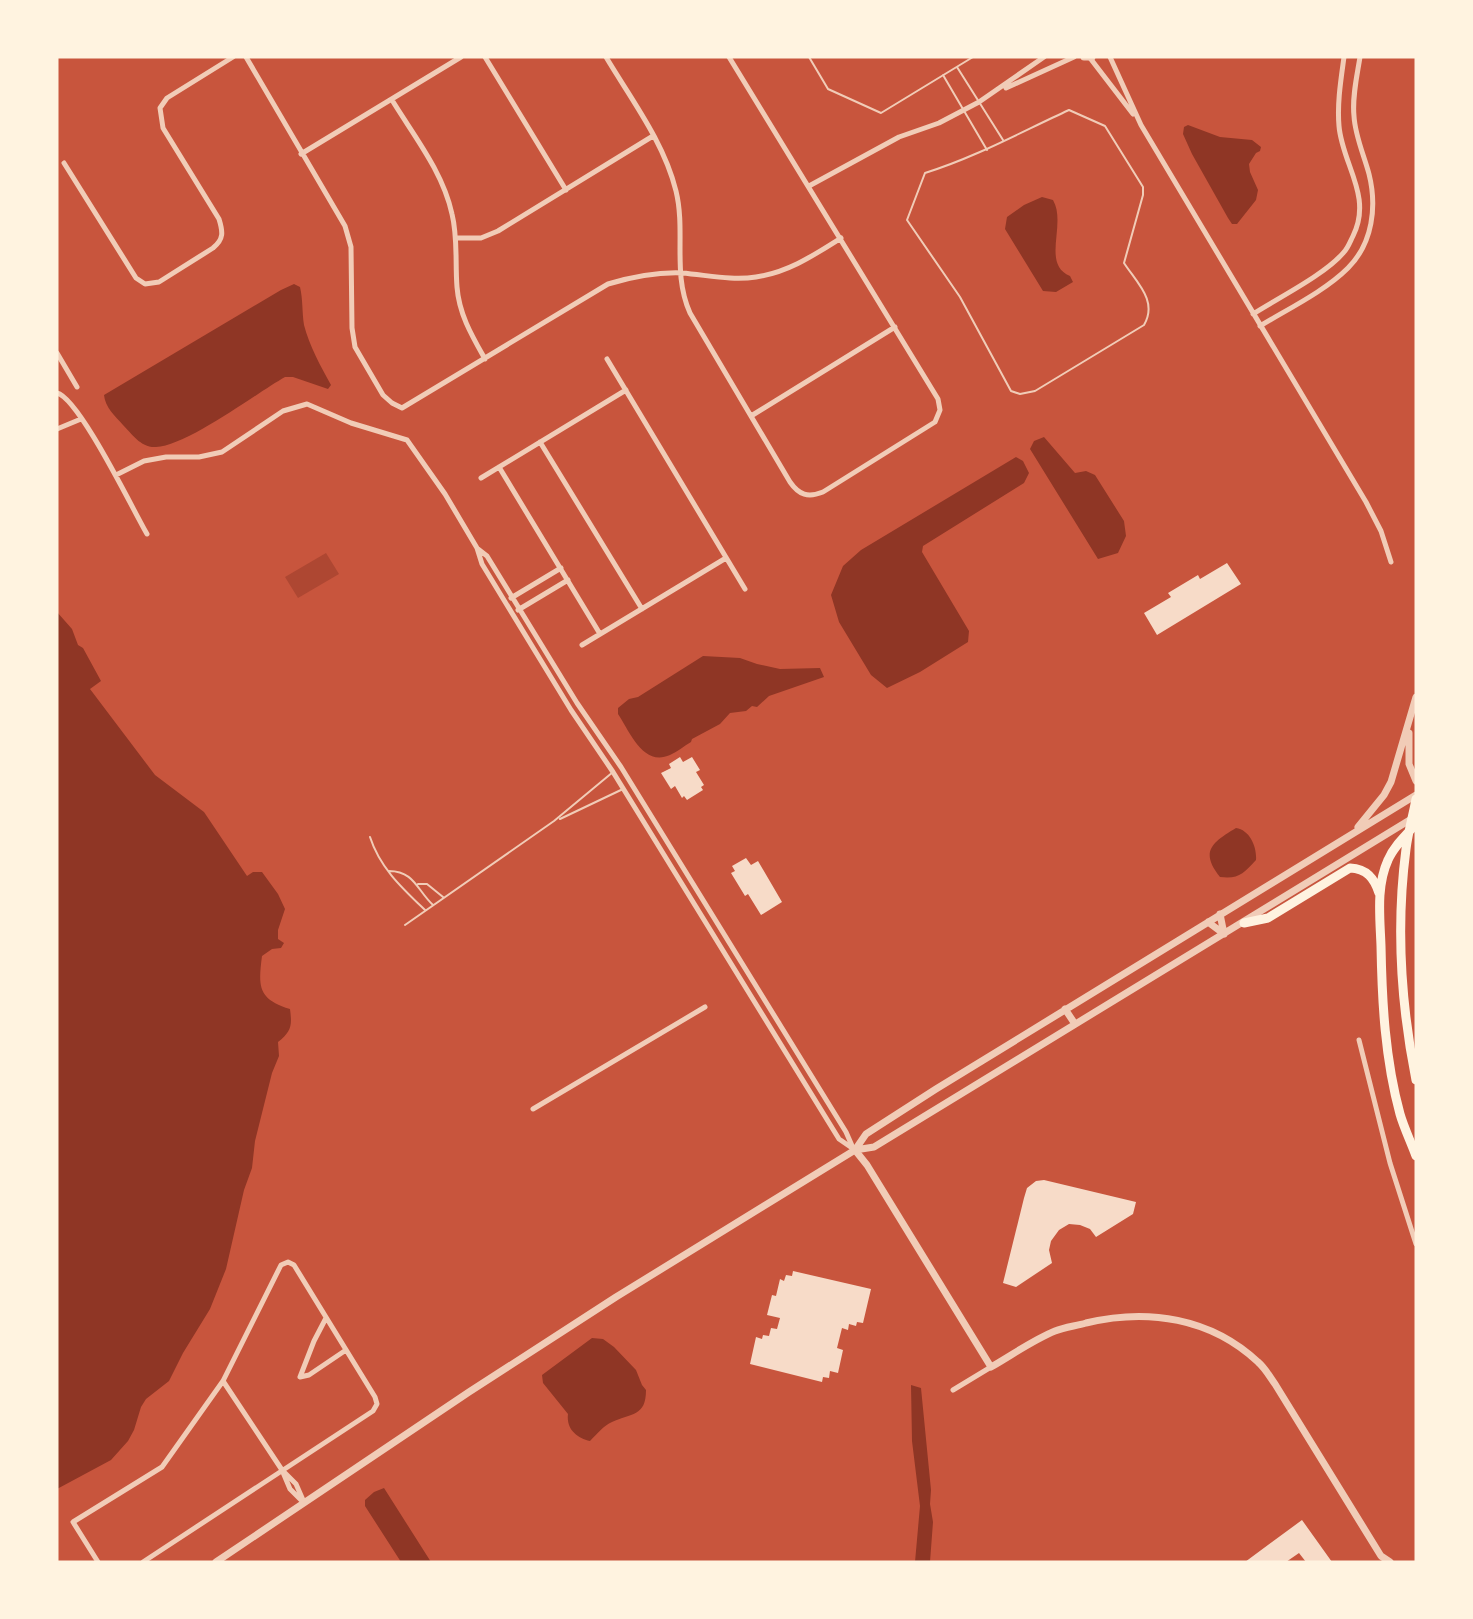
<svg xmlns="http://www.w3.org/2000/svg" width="1473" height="1619" viewBox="0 0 1473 1619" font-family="Ubuntu,sans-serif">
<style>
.green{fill:#ae4732}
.water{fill:#8f3625}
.building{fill:#f7dbc8}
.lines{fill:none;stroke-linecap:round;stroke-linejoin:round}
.service{stroke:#f1ccb7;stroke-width:2}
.minor{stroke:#f1ccb7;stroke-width:5}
.tertiary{stroke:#f1ccb7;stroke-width:7}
.motorway{stroke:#fff3e0;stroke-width:9}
</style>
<rect width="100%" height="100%" fill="#c8553d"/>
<!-- green -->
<path class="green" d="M326,553L339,574L298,598L285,577Z"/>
<!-- water -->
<path class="water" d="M1188,125L1220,137L1252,140L1261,147L1260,151L1256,153L1249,164L1250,172L1258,190L1256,200L1237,224H1232L1228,218L1192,154L1183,134L1184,127Z
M1042,197L1053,200C1067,224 1041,264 1070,276L1073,282L1056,292L1043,291L1005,229L1007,217L1024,205Z
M294,284L300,287C303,300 302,312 304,325C309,345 321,367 331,385L328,389L293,377H285C255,394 187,446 156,447C141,448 132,434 123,425C115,416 105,407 104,395L281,290Z
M1044,437L1075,473L1086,471L1095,475L1124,521L1126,536L1118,553L1098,559L1030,449L1034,441Z
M1016,457L1023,461L1029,473L1024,483L923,546L922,552L969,631L968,642L920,672L887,688L871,675L839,622L831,595L843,566L861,550Z
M57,612L72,629L78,645L83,648L101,681L90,689L155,775L204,812L247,876L253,872H262L278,894L285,909L278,930V939L284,943L281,948L272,949L262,956C258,987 258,999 290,1009C292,1025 292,1031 278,1042L279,1056L272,1073L255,1141L252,1168L244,1190L226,1269L210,1309L183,1353L169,1381L146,1399L141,1407L134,1430L128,1441L111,1460L57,1489Z
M703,656L740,658L757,664L780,669L820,668L824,677L769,696L757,707L752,706L746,711L730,713L720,724L692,739L691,742C684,746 677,752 670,755C643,767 630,732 618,714V708L629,699L638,697Z
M1236,828C1250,830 1257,847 1256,860C1243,874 1239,879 1220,877C1199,851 1213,842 1236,828Z
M592,1338L603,1339L614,1347L636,1370L642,1385L646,1390C646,1417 631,1413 612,1422C604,1425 596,1435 590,1441C577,1438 566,1429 568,1414L543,1383L542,1375Z
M911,1385L921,1388L931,1490L930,1504L933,1522L930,1562H915L920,1506L912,1441Z
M384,1488L431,1562H401L365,1506V1500L374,1492Z"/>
<!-- building -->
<path class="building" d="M1227,563L1241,584L1157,635L1144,613L1171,597L1168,593L1198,575L1200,579Z
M680,757L683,762L692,757L700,770L696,772L704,785L701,787L703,790L687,800L684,796L682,798L675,786L671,789L661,773L671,768L669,764Z
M746,858L751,865L758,861L782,902L761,915L748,894L745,896L731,873L735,871L732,866Z
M1044,1180L1136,1202L1133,1214L1096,1237L1090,1229L1080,1225L1069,1224L1059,1230L1051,1241L1049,1250L1052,1263L1016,1287L1003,1283L1024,1198L1027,1188L1036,1181Z
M793,1271L871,1289L863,1323L857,1322L856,1326L849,1324L848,1330L842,1328L837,1348L843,1350L838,1373L830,1371L829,1378L823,1377L822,1382L750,1364L756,1337L762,1339L763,1335L769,1336L771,1328L777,1329L780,1318L767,1315L772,1295L776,1296L780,1279L784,1281L786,1275L792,1276Z
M1302,1520L1332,1562H1306L1299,1553L1286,1562H1245Z"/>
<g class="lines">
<!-- service -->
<path class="service" d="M809,57L828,89L881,113L973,57
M957,67L1003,140
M943,75L987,150
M1069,110L1105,126L1143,187V195L1124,263C1137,283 1158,301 1144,325L1035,391L1020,394L1011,391L960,297L907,220L925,173C976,157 1021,132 1069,110Z
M560,819L623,789
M370,837C380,868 402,888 425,910
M389,871C414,871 417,890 433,905
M418,884H427L443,897
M405,925L554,821L613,772"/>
<!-- minor -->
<path class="minor" d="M246,57L345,226L351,247L352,328L355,347L383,395L392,403L402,408L608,284C632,277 658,272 682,273C707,275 732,281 756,277C789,272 814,255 841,238
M485,57L566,190
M606,57C631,99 664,142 676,191C686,232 672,273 690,313L790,482C799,495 808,498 823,492L935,422L940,410L938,399L729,57
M1110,57L1141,125L1366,502L1381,531L1391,562
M1090,58L1133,114
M1006,88L1074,57
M392,100C414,136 443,172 452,214C458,238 455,262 457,287C459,314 472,336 485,359
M301,154L461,57
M64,163L136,278L145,284L159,282L213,248C224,239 223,232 219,219L163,128L160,108L167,98L233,57
M809,186L899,137L939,123L979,102L1044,57
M456,238H481L498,231L653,136
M1253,314C1278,298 1326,274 1344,252C1348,248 1350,242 1353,236C1373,196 1342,164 1339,126C1337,103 1341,79 1344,57
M1260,326C1288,309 1325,291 1348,268C1373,243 1377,206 1369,174C1364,155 1355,136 1354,116C1352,97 1357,76 1360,57
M57,353L77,387
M607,359L745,589
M57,393C79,398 133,510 147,534
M751,416L895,327
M57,429L81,419
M540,442L642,609
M499,467L600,634
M116,475L144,461L166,457H199L222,452L283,411L307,404L351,423L407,440L445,494L477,548L482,564L571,710L613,772L839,1139L855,1150
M481,478L626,390
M478,549L487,556L577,703L621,767L846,1132L853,1148
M511,598L561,568
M518,610L568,580
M582,645L726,558
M1359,1040L1390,1163L1416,1244
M533,1109L705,1007
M326,1318L314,1341L300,1377L309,1375L346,1350
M223,1381L282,1470L290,1489L303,1502
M953,1390L991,1367
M285,1473L296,1484L303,1500
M98,1562L73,1522L162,1467L223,1381L281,1265L288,1262L294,1265L375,1397L377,1404L373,1411L143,1562"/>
<!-- tertiary -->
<path class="tertiary" d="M1084,57H1092
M1409,733V764L1416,781
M1358,827L1384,795L1391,782L1416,697
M1220,914L1224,934
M1208,922L1224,934
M1065,1009L1075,1024
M855,1150L867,1165L991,1367C1012,1355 1033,1340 1055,1331C1065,1327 1076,1326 1086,1323C1148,1308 1211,1318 1258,1362C1265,1368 1270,1377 1275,1384L1381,1556L1390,1562
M855,1150L874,1147L1413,818
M216,1562L469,1392L616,1297L855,1150L866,1134L936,1089L1416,795"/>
<!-- motorway -->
<path class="motorway" d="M1416,799C1413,816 1408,832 1406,849C1396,925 1401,1005 1416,1080
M1416,824C1406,835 1394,846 1388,860C1376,886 1380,918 1381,946C1382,1002 1385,1059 1400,1114C1404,1128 1411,1142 1416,1156
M1244,923L1268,918L1350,868C1367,869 1374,878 1379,893"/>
</g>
<!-- border -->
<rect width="1473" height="1619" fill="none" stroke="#fff3e0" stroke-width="117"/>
</svg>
